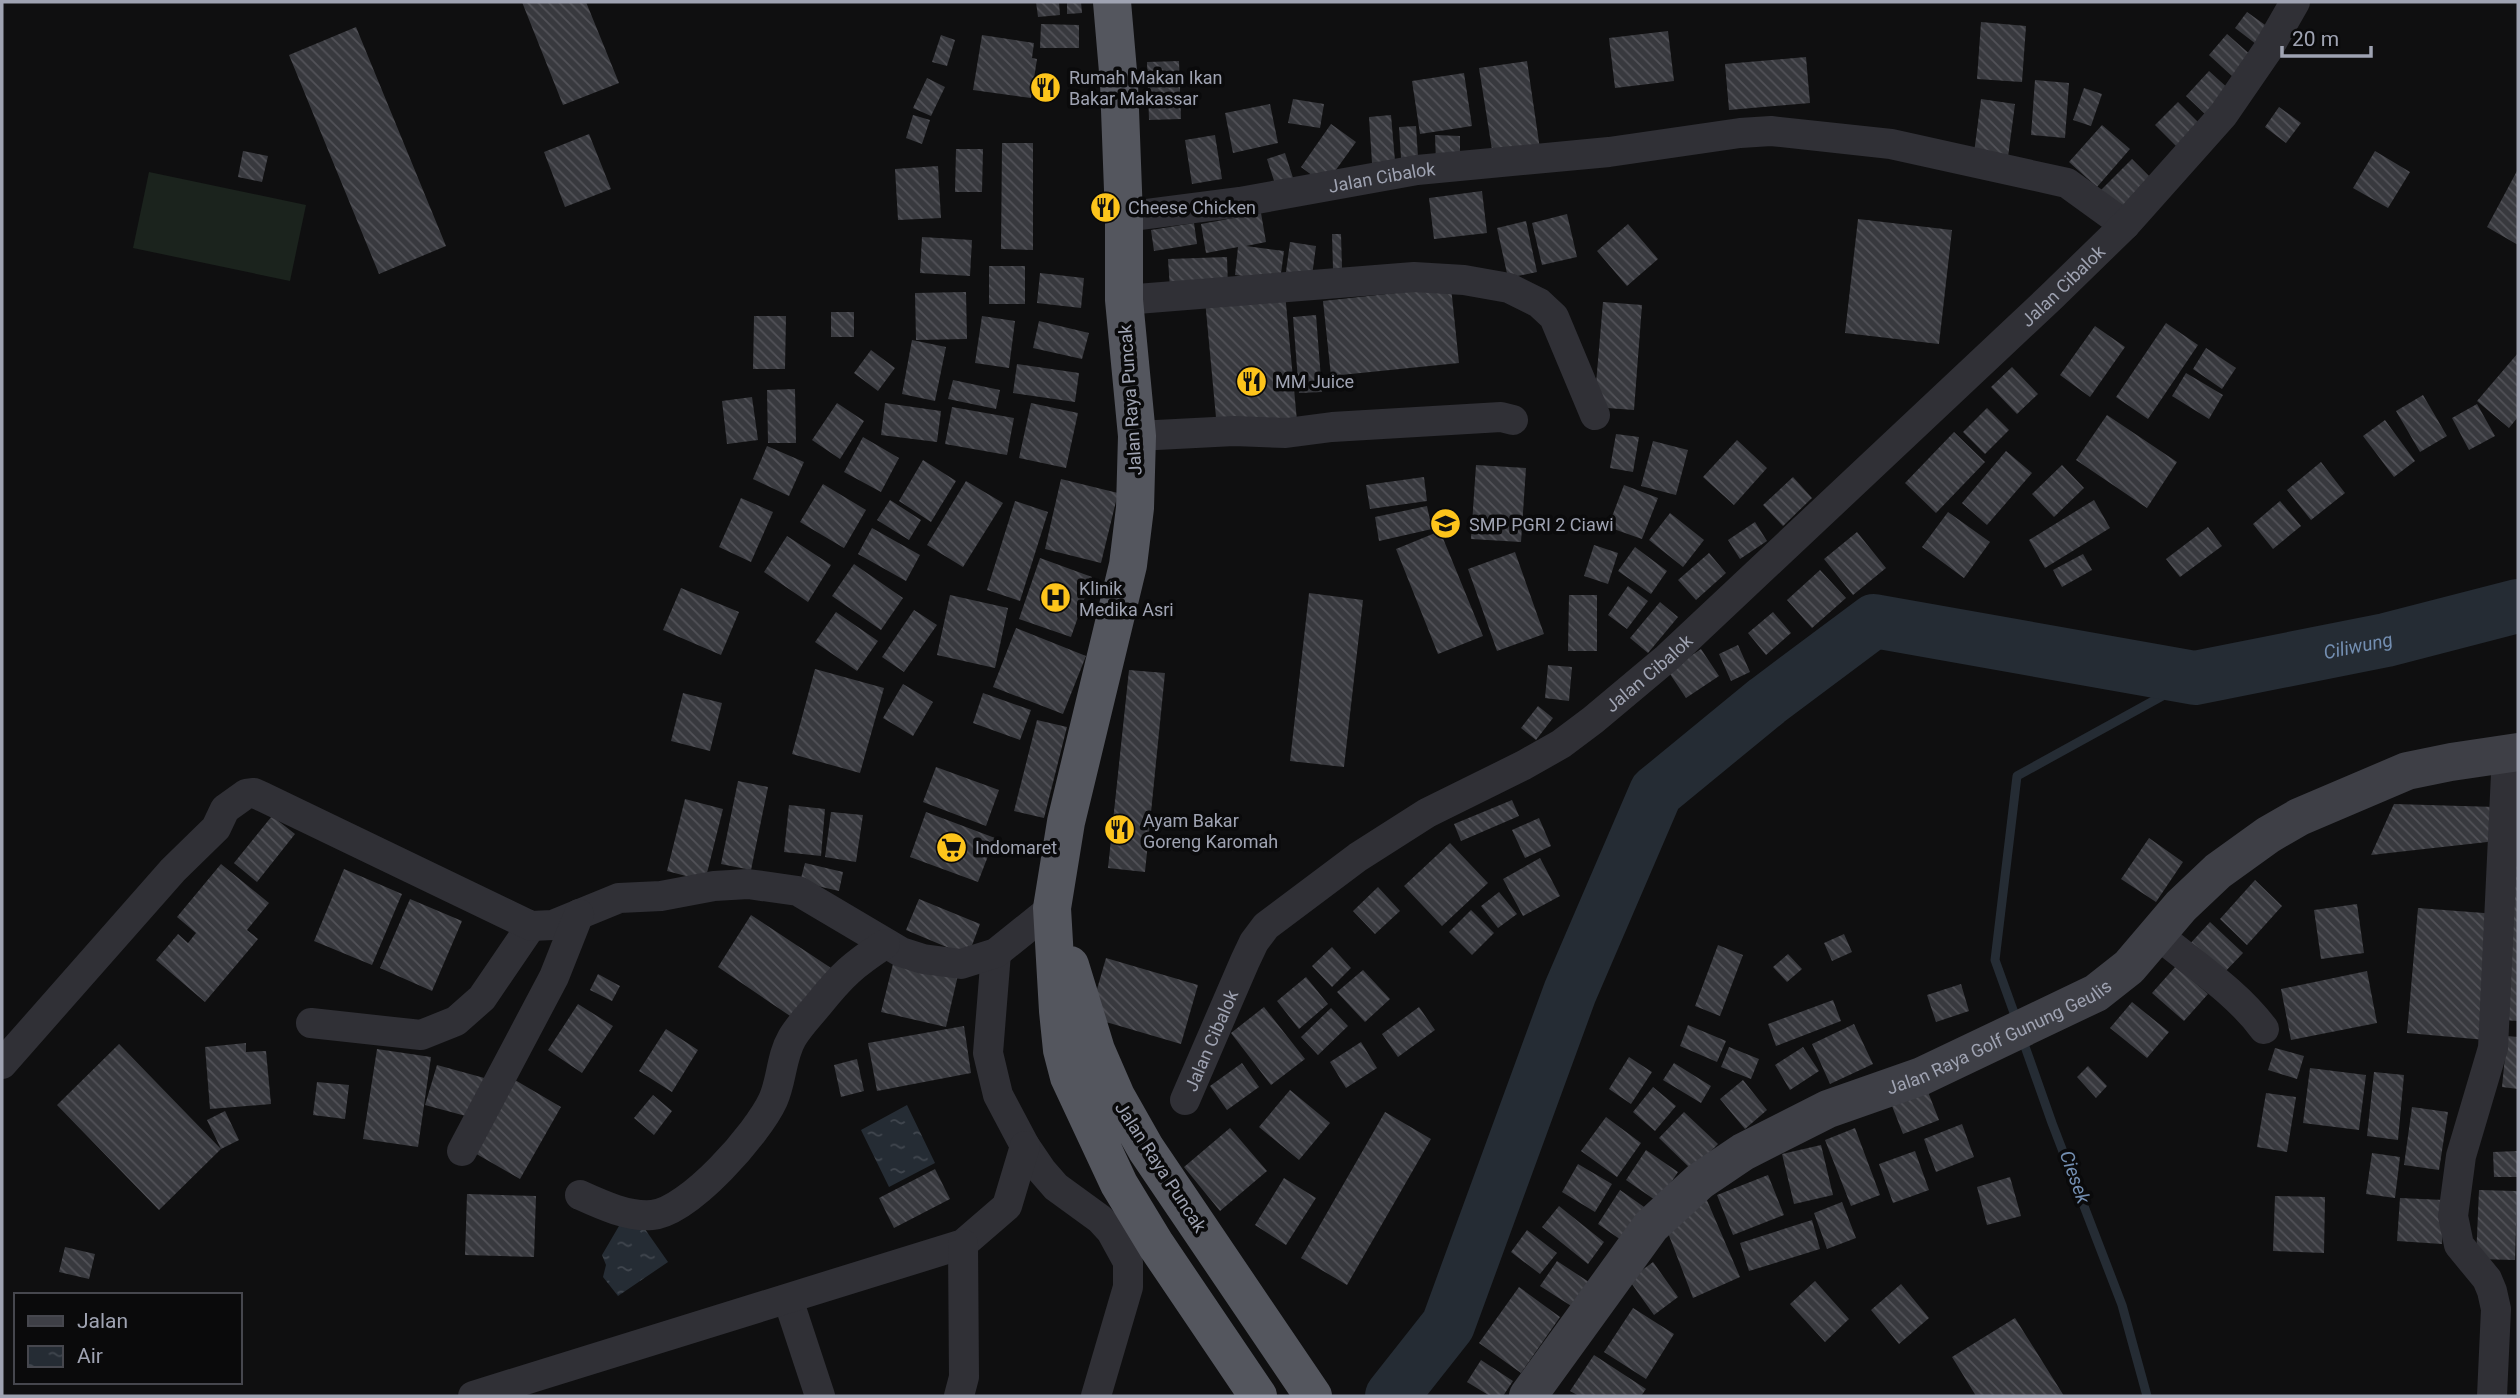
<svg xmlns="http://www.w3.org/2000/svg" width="2520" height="1398" viewBox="0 0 2520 1398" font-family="Roboto,sans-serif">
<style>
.garden{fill:#1b231d}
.water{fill:url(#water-ripples)}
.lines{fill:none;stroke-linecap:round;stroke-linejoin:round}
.stream{stroke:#252c34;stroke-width:9}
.river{stroke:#252c34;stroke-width:54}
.building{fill:url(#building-back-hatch)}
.minor{stroke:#303036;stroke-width:30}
.secondary{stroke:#3e3f46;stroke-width:38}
.trunk{stroke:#54565e;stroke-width:38}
.labels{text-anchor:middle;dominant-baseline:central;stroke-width:7;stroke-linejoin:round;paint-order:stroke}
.poi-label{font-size:18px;fill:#9fa3b2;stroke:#0a0a0b;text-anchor:start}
.street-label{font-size:18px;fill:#9fa3b2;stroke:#0a0a0b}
.water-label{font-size:19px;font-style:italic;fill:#738eb1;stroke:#0a0a0b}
</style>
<defs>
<pattern id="water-ripples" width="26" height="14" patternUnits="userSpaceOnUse" patternTransform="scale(1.75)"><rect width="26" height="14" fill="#252c34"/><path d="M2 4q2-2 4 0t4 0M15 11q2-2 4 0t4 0" fill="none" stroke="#41474f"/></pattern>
<pattern id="building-back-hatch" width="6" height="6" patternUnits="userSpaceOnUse" patternTransform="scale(1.75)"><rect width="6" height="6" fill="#38393e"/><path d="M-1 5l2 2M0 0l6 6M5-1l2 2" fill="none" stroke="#525258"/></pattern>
</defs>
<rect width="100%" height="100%" fill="#0f0f10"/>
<!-- garden -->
<path class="garden" d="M149,172L306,205L290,281L133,248Z"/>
<!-- water -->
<path class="water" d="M907,1105L935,1163L889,1187L861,1130Z
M640,1222L668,1262L618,1296L603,1277L606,1265L602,1255L619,1226Z"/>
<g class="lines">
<!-- stream -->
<path class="stream" d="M2017,1021L1995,960L2017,776L2195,678
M2022,1038L2052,1123L2122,1305L2147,1396"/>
<!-- river -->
<path class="river" id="s1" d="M1392,1396L1448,1325L1570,992L1656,792L1767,701L1874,621L2195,678L2386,640L2518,606"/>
</g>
<!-- building -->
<path class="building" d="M522,2H586L619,83L563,105Z
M1036,2H1059L1060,15L1038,17Z
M1067,2H1081L1082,13L1067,14Z
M2247,12L2268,27L2256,44L2235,28Z
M1981,22L2026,26L2022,82L1977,79Z
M1041,24L1079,25V48H1040Z
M356,27L446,246L379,274L289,55Z
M1668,31L1674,81L1615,88L1609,38Z
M2227,34L2253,57L2234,78L2209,55Z
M941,35L955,40L947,66L932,62Z
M982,35L1034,43L1032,58L1037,59L1031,98L973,90Z
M1806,57L1810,103L1729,110L1725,64Z
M1179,61L1181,119L1149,120L1147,62Z
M1527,61L1540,149L1493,156L1479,68Z
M2209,71L2230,90L2207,116L2186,96Z
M1464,73L1472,126L1420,134L1412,81Z
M927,78L945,87L931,116L913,108Z
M2035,80L2069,83L2065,138L2031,135Z
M2084,88L2102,94L2091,126L2073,120Z
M1293,99L1324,104L1320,128L1288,123Z
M1981,99L2015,104L2008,157L1974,153Z
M2178,102L2200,124L2177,147L2155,125Z
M1270,104L1278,143L1233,153L1225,113Z
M2279,107L2301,123L2286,143L2265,127Z
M913,115L930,120L922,144L906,138Z
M1391,115L1395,161L1372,163L1369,117Z
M1331,124L1356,142L1325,185L1301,167Z
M2102,125L2130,149L2097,187L2069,162Z
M1416,126L1418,157L1401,158L1399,127Z
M589,134L611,189L565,207L544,152Z
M1215,135L1222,179L1192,184L1185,140Z
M1435,135L1460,136V162H1436Z
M1002,143H1033V250L1001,249Z
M956,149H983L982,192H955Z
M243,151L268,156L262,182L238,177Z
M2375,151L2410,172L2388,208L2353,188Z
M1285,153L1294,181L1276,187L1267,159Z
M2132,159L2154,181L2121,214L2099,192Z
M938,166L941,218L898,220L895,169Z
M2518,169V245L2487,227Z
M1482,191L1487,233L1434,239L1429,198Z
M1261,213L1266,242L1246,246L1284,251L1280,281L1235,275L1238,247L1206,253L1201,224Z
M1567,214L1577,257L1542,265L1532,223Z
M1858,219L1952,230L1939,344L1845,333Z
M1526,221L1537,272L1508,278L1497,228Z
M1194,223L1197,244L1154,251L1151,230Z
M1628,224L1658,259L1627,286L1597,251Z
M1332,234H1341L1342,268L1333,269Z
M922,237L972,240L970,276L920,273Z
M1290,242L1316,246L1312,276L1286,272Z
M1227,257L1228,287L1170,289L1168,259Z
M989,266H1025V304H989Z
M1040,273L1084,278L1081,308L1037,303Z
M1451,287L1459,363L1331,376L1323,301Z
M966,292L967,339L916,340L915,293Z
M1285,293L1297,421L1217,428L1205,300Z
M1603,302L1642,305L1634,410L1594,407Z
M831,312H854V337H831Z
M1316,315L1322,392L1299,393L1293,317Z
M754,316H786L785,369H753Z
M982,316L1015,321L1009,368L975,363Z
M1039,321L1089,333L1082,359L1033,348Z
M2166,323L2198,345L2148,419L2116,397Z
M2095,326L2125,347L2090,397L2060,375Z
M912,340L946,347L935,401L902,394Z
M2206,348L2236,368L2222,389L2193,369Z
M871,350L895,368L878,391L854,373Z
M2518,353V417L2509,428L2477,401Z
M1017,364L1079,373L1075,402L1013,393Z
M2012,367L2038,394L2017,414L1991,387Z
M2186,373L2223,395L2209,419L2172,396Z
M953,380L1000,390L996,409L948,399Z
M795,389L796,443H768L767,390Z
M2423,395L2447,436L2420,452L2396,411Z
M752,397L758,440L727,444L722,401Z
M837,403L864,421L840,459L812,440Z
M885,403L941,411L937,442L881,435Z
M1031,403L1078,413L1066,468L1019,458Z
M2477,404L2495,436L2469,450L2452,418Z
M952,407L1014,418L1007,455L945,444Z
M1987,408L2009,430L1985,454L1963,432Z
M2107,415L2177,462L2147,508L2076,460Z
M2385,420L2415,461L2394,477L2363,436Z
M1954,432L1985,462L1936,513L1905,483Z
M1616,434L1639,437L1633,472L1610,468Z
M863,437L899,458L881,492L844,472Z
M1737,440L1767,468L1734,505L1703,477Z
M1653,441L1688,450L1676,495L1641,486Z
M767,446L804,462L789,496L753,479Z
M2006,451L2032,473L1987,525L1962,503Z
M923,460L956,481L931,522L899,501Z
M2321,462L2345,493L2311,520L2287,490Z
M1476,465L1526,468L1521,542L1471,539Z
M2062,465L2084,488L2054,517L2032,494Z
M1424,477L1427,501L1370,509L1366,485Z
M1793,477L1812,498L1783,526L1763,505Z
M1061,479L1118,493L1101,563L1045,549Z
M966,481L1003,503L963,567L927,545Z
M823,484L866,510L844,548L800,522Z
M1624,485L1658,498L1642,539L1608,527Z
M741,498L773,512L751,562L719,547Z
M890,500L921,520L909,540L877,520Z
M2094,500L2110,528L2045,568L2029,540Z
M1015,501L1048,512L1020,601L987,590Z
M2280,501L2301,526L2273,549L2253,524Z
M1427,506L1432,529L1379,541L1375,517Z
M1948,512L1990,542L1964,578L1922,547Z
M1670,513L1704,540L1683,567L1649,540Z
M1755,522L1767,541L1740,559L1728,540Z
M2208,527L2222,546L2180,577L2166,559Z
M872,528L920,555L906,581L858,554Z
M1440,531L1483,636L1438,654L1396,549Z
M1857,532L1886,568L1853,595L1824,559Z
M787,536L831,565L808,602L764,572Z
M1594,545L1618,553L1608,584L1584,576Z
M1635,547L1667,571L1651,594L1618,571Z
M1515,552L1544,634L1497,651L1468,569Z
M1709,553L1726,573L1696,600L1678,580Z
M2083,554L2092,570L2062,587L2053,570Z
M1040,558L1092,577L1071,637L1019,619Z
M854,564L903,598L881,630L832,596Z
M1820,570L1846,598L1812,628L1787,600Z
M1628,586L1648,601L1627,629L1608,615Z
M681,588L739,612L721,655L663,630Z
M1309,593L1363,600L1344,767L1290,761Z
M950,595L1008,608L995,668L937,655Z
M1569,595H1597V651H1568Z
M1660,602L1678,617L1648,653L1630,638Z
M914,610L937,625L904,672L882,657Z
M836,612L878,641L857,671L815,642Z
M1773,612L1791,633L1766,655L1748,633Z
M1016,628L1086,656L1063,714L993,687Z
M1738,645L1750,672L1731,681L1719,654Z
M1701,649L1719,676L1686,698L1668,671Z
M1548,665L1572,667L1569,701L1545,698Z
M815,669L884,688L860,773L792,754Z
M1129,670L1165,673L1145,872L1108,868Z
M903,684L933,702L913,736L883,718Z
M683,693L722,703L710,751L671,741Z
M983,693L1031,710L1020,740L973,723Z
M1538,706L1553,718L1536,740L1521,728Z
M1037,720L1067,727L1044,818L1014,811Z
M936,767L999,790L986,826L923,802Z
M738,781L768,787L751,870L721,864Z
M685,799L723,809L705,881L667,871Z
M1512,800L1519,816L1461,841L1454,824Z
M2394,804L2496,807V841L2371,855Z
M789,805L825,809L821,856L784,852Z
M831,812L863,815L856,862L825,857Z
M926,812L995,838L978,882L910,857Z
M272,816L295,834L257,882L234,863Z
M1539,818L1551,846L1525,858L1512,830Z
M2513,833H2518V1021L2503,1020Z
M2149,838L2183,862L2156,902L2121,879Z
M1450,843L1488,883L1442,926L1404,886Z
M1540,858L1560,896L1523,916L1503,879Z
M805,863L843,872L839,891L800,882Z
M221,864L269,903L247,930L258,939L205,1002L156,960L178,934L188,943L196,933L177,917Z
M344,869L402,894L372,965L314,941Z
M2255,880L2282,906L2247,945L2220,919Z
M1378,887L1400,911L1375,934L1353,911Z
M1499,892L1517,914L1498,928L1481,906Z
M410,899L462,921L432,991L380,968Z
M919,899L980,924L968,956L906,930Z
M2357,904L2364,953L2321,959L2314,910Z
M2418,908L2497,914L2486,1040L2407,1033Z
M1471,910L1494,933L1472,955L1449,932Z
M751,915L831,968L796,1020L718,967Z
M2210,922L2243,953L2220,977L2187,947Z
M1844,934L1852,952L1832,961L1824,943Z
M1718,945L1743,955L1720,1016L1695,1006Z
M1332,947L1351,968L1332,987L1312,966Z
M1788,954L1802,969L1787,982L1773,967Z
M1106,958L1198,985L1181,1044L1089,1017Z
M894,960L958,975L946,1027L881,1012Z
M2176,966L2208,994L2184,1021L2152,993Z
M1363,970L1390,999L1365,1022L1337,992Z
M2367,971L2377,1023L2291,1040L2281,989Z
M598,974L620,986L612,1001L590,990Z
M1306,977L1328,1004L1299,1029L1277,1001Z
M1961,984L1969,1011L1936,1022L1927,995Z
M1833,1000L1841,1021L1776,1046L1768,1024Z
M2132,1002L2169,1032L2147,1058L2110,1028Z
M578,1004L613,1026L582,1073L548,1050Z
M1264,1007L1305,1059L1271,1085L1231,1033Z
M1419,1007L1435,1030L1398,1057L1382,1034Z
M1331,1008L1348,1026L1318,1055L1301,1037Z
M1854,1024L1873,1064L1830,1084L1812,1044Z
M1688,1025L1726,1041L1717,1062L1680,1046Z
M964,1026L971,1073L877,1091L868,1043Z
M666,1029L698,1050L672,1092L639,1071Z
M2507,1036L2518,1037V1089L2502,1087Z
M1361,1042L1377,1068L1346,1088L1330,1062Z
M246,1043V1052L266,1051L271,1104L210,1109L205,1047Z
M119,1044L221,1149L159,1210L57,1105Z
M1729,1047L1759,1059L1751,1079L1721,1067Z
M1803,1047L1819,1071L1790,1090L1775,1065Z
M2275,1048L2304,1056L2297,1079L2268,1070Z
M377,1049L431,1057L418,1147L363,1139Z
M1629,1057L1652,1072L1631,1104L1609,1089Z
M857,1059L864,1091L841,1097L834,1065Z
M1242,1063L1259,1087L1227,1110L1210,1086Z
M1674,1063L1711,1086L1701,1103L1663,1080Z
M437,1065L488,1079L477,1119L425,1105Z
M2088,1066L2107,1086L2096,1098L2077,1077Z
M2310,1068L2366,1075L2359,1130L2303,1123Z
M2374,1072L2404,1075L2398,1140L2367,1136Z
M515,1080L561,1107L520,1179L473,1152Z
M1743,1080L1767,1110L1745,1129L1720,1099Z
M317,1082L349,1085L345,1119L313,1115Z
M1653,1087L1676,1106L1655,1131L1633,1112Z
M1290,1090L1330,1123L1299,1160L1259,1127Z
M1928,1092L1939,1120L1903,1134L1892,1106Z
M2266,1093L2296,1097L2287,1152L2257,1147Z
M653,1095L672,1111L654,1135L634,1118Z
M2412,1107L2448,1112L2439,1170L2404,1165Z
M225,1111L239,1140L221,1149L207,1120Z
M1385,1112L1431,1139L1347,1285L1301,1258Z
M1684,1112L1718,1144L1692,1170L1659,1138Z
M1606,1117L1641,1143L1617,1177L1581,1151Z
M1962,1124L1974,1157L1936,1172L1924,1139Z
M1230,1128L1267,1171L1220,1211L1184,1167Z
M1855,1128L1880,1195L1851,1206L1825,1140Z
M1821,1145L1833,1195L1794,1204L1782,1154Z
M1646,1150L1678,1172L1658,1202L1626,1180Z
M1915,1151L1929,1190L1893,1203L1879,1164Z
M2518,1151V1177H2494L2493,1152Z
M2372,1153L2400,1157L2395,1198L2366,1194Z
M1578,1164L1612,1184L1595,1212L1562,1192Z
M935,1169L950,1199L894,1228L879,1198Z
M1768,1175L1784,1215L1733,1235L1717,1195Z
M2010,1177L2021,1216L1987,1225L1977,1187Z
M1284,1178L1316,1198L1286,1245L1255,1225Z
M1620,1190L1647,1209L1624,1242L1598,1224Z
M2479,1190L2517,1191L2515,1260L2476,1259Z
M467,1194L536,1196L534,1257L465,1255Z
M2275,1196L2325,1197L2324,1253L2273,1251Z
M1706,1198L1740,1277L1693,1298L1663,1220Z
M2400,1198L2444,1200L2442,1244L2397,1241Z
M1842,1202L1856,1238L1827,1249L1814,1213Z
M1559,1206L1604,1242L1588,1264L1542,1227Z
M1812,1220L1820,1249L1749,1271L1740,1243Z
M1527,1230L1557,1253L1540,1274L1511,1252Z
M65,1247L95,1254L89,1279L59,1272Z
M1557,1261L1592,1284L1576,1309L1540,1286Z
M1653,1262L1678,1297L1654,1315L1629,1280Z
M1815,1281L1849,1319L1825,1342L1790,1304Z
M1901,1284L1929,1318L1899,1344L1871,1310Z
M1519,1287L1560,1317L1521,1373L1479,1343Z
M1633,1308L1674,1334L1646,1379L1604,1352Z
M2015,1318L2064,1396H1976L1952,1357Z
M1594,1355L1646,1389L1641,1396H1579L1570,1391Z
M1481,1360L1513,1381L1503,1396H1490L1467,1382Z"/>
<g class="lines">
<!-- minor -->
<g class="minor">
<path id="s2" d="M1124,217L1240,202L1417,170L1609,152L1740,133L1771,131L1891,144L2067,183L2125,225"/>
<path d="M1124,300L1414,277L1464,280L1509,288L1539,303L1554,317L1595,415"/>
<path d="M1137,436L1234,431L1286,433L1332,427L1501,417L1513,420"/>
<path d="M2157,934C2193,964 2236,991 2264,1029"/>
<path d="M996,953L988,1053L998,1095L1025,1146L1042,1171L1056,1187L1100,1219L1111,1231L1128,1262V1287L1096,1396"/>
<path d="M311,1023L421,1035L456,1021L482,998L531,926"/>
<path d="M2,1064L173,870L216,828L225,809L246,794L254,793L263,797L531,926L553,925L619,898L661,896L714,886L748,884L798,891L901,952L923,959L961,964L996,953L1052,908"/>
<path id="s3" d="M1185,1100L1245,961L1254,942L1266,926L1358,857L1427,813L1524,765L1561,744L1593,720L1667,658L2051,297L2125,225L2223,115L2267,51L2295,2"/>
<path d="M462,1151L554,977L579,914"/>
<path d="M580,1195C602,1205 628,1217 652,1215C689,1212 758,1133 773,1100C782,1080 781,1057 792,1038C799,1026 809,1016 818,1005C842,975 853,965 885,944"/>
<path d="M788,1299L820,1396"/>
<path d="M473,1396L963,1244L1007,1206L1025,1146"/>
<path d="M959,1396L964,1377L963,1244"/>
<path d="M2492,1396L2496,1309L2492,1291L2487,1279L2459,1245L2453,1216L2461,1156L2493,1048L2507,753"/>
</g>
<!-- secondary -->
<path class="secondary" id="s4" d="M1528,1396L1651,1226L1700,1181L1743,1152L1828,1109L1922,1076L2096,993L2129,967L2181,906L2218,871L2268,835L2299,817L2407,771L2451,762L2518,752"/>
<!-- trunk -->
<path class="trunk" d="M1112,2L1119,83L1124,217V300L1137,436L1135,508L1128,565L1066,822L1052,908L1058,1011L1062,1050L1069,1077L1119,1184L1156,1245L1258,1396
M1070,965L1096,1050L1116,1096L1146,1149L1313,1396"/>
</g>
<!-- icons -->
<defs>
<symbol id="restaurant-disc" viewBox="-11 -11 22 22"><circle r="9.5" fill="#fdc41b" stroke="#0a0a0b"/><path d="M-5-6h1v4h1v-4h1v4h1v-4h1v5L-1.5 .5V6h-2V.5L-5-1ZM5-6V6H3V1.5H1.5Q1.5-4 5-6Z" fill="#111"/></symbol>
<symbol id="school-disc" viewBox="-11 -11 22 22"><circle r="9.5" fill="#fdc41b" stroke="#0a0a0b"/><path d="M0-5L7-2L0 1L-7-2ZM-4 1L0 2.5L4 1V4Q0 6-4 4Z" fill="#111"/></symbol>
<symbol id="hospital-disc" viewBox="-11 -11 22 22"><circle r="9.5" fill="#fdc41b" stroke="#0a0a0b"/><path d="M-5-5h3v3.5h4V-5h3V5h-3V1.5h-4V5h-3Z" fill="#111"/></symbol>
<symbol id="supermarket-disc" viewBox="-11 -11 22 22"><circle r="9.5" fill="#fdc41b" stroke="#0a0a0b"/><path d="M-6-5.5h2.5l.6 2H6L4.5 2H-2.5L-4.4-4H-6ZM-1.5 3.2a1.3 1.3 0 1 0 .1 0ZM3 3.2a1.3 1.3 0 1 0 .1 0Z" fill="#111"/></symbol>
</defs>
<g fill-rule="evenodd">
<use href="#restaurant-disc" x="1028" y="70" width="35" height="35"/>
<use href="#restaurant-disc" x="1088" y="190" width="35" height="35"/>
<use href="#restaurant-disc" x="1234" y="364" width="35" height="35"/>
<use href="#school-disc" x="1428" y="506" width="35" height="35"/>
<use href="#hospital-disc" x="1038" y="580" width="35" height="35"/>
<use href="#restaurant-disc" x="1102" y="812" width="35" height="35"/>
<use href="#supermarket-disc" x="934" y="830" width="35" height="35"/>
</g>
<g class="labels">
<!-- poi labels -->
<g class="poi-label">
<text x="1069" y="77">Rumah Makan Ikan<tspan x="1069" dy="21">Bakar Makassar</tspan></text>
<text x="1128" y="207">Cheese Chicken</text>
<text x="1275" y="381">MM Juice</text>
<text x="1469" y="524">SMP PGRI 2 Ciawi</text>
<text x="1079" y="588">Klinik<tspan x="1079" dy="21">Medika Asri</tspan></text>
<text x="1143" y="820">Ayam Bakar<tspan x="1143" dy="21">Goreng Karomah</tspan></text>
<text x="975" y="847">Indomaret</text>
</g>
<!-- street labels -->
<g class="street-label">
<text stroke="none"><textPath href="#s2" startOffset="261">Jalan Cibalok</textPath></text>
<text stroke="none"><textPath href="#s3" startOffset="1220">Jalan Cibalok</textPath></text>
<text transform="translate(1130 400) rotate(-94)">Jalan Raya Puncak</text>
<text stroke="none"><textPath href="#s3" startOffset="653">Jalan Cibalok</textPath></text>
<text stroke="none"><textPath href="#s4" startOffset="609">Jalan Raya Golf Gunung Geulis</textPath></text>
<text stroke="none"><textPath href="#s3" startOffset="65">Jalan Cibalok</textPath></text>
<text transform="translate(1161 1167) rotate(57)">Jalan Raya Puncak</text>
</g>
<!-- water labels -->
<g class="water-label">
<text stroke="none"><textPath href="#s1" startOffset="1432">Ciliwung</textPath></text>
<text transform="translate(2075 1177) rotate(70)">Ciesek</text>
</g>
</g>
<!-- border -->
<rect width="2520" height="1398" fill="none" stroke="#9fa3b2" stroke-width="7"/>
<!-- legend -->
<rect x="14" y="1293" width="228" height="91" fill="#0a0a0b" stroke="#46474e" stroke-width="2"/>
<rect x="28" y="1316" width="35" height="10" fill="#3e3f46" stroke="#46474e" stroke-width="2"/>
<text x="77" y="1328" font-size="21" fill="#9fa3b2">Jalan</text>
<rect x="28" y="1346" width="35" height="21" fill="url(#water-ripples)" stroke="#46474e" stroke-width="2"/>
<text x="77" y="1363" font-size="21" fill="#9fa3b2">Air</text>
<!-- scale -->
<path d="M2282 46v10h89v-10" fill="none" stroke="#9fa3b2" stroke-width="3.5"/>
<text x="2292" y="46" font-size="21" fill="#9fa3b2" stroke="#0a0a0b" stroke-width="5" paint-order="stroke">20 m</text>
</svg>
